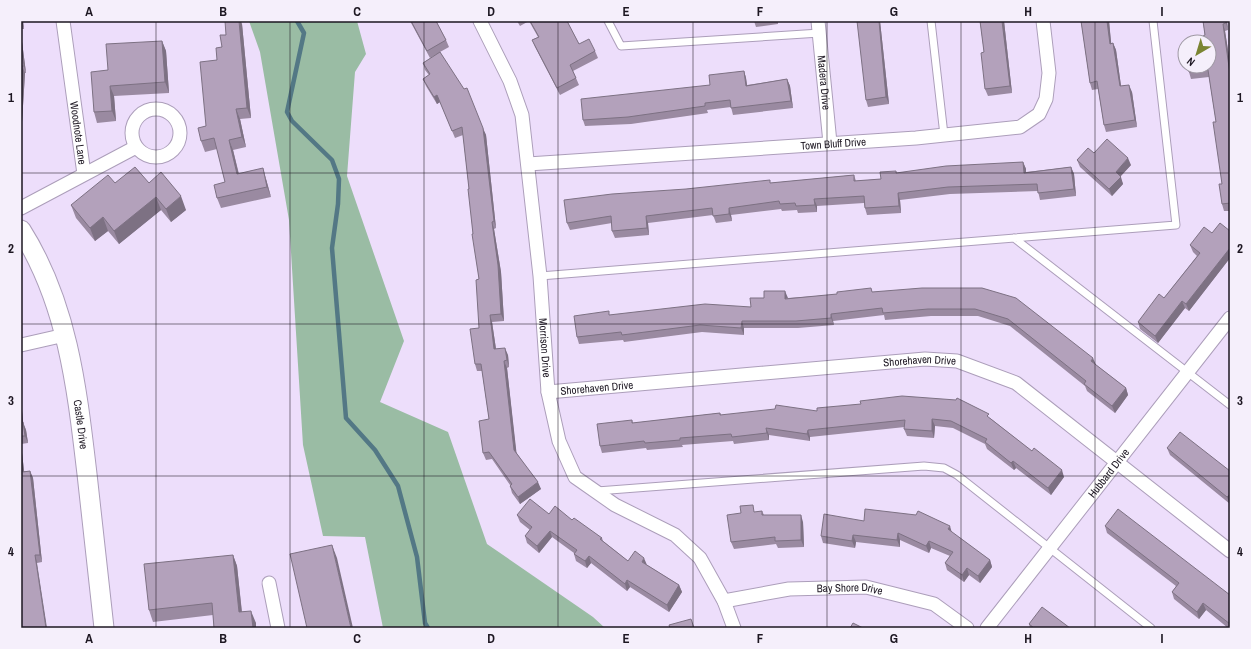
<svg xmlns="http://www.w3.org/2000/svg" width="1251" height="649" viewBox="0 0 1251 649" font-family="'Archivo Narrow',sans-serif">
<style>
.green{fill:#9abca4}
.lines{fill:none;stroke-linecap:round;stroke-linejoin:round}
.stream{stroke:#537885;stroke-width:4.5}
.lane-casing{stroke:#ac9eba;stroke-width:9}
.street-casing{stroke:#ac9eba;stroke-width:15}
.secondary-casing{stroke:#ac9eba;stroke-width:21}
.lane{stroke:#fff;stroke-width:7}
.street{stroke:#fff;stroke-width:13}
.secondary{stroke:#fff;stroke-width:19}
.wall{fill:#9a8aa1}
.shaded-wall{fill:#7d7183}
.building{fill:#b3a1bb;stroke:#7d7183}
.grid{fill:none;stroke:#1d1722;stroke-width:1;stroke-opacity:0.55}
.labels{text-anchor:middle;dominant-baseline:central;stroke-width:3;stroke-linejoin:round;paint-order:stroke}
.street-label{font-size:11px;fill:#1d1722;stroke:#f5effb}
.neatline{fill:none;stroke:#1d1722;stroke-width:1.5}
.grid-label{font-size:13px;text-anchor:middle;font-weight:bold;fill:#1d1722}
</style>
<rect width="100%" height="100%" fill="#eddefb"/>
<!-- green -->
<path class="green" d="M249,21H357L366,54L355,72L347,176L404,341L380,402L448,432L487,544L593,617L605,628H383L365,537L323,536L303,445L289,220L260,52Z"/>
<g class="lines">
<!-- stream -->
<path class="stream" d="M297,21L304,33L287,112L292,121L332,160L339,179L338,204L332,248L346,418L375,450L398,486L417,557L425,623L428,628"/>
<defs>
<path id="lane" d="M608,21L621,46L820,33
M931,21L944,135
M1014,238L1230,405
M540,276L1176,225L1153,21
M597,491L924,466L944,468L957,475L1151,628"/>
<g id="street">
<path id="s1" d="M63,21L84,174"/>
<path id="s2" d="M480,21L510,81L522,115L540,276L548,392L559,441L575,477L615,505L675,535L700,558L724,601L734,628"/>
<path id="s3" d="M818,21L830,143"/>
<circle cx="156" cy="133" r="24"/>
<path id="s4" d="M528,164L916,138L1020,127L1039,114L1046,99L1049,73L1043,21"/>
<path d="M21,208L136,147"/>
<path d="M21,345L65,335"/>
<path id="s5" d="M548,392L925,359L957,361L1016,383L1230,551"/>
<path d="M269,583L278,628"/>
<path id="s6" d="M724,601L789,589L866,587L934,604L967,628"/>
<path id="s7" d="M987,628L1230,318"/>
</g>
<g id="secondary">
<path id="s8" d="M21,230C68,304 77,389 87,474C93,525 98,577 104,628"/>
</g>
</defs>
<!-- lane casing -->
<use href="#lane" class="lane-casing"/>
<!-- street casing -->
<use href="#street" class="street-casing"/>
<!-- secondary casing -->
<use href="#secondary" class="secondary-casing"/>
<!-- lane -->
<use href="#lane" class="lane"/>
<!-- street -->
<use href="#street" class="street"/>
<!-- secondary -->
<use href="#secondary" class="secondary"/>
</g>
<!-- wall -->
<path class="wall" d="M21,21H23L24,29H21Z
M410,21H436L446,40L449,47L440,52L486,135L496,228L494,229L501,272L504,321L492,322L496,349L508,355L509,367L507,368L516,452L541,489L520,504L512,493L510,486V485L492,459L486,460L483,453L489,419L482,371H477L475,364L479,328V279L473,234L469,189L463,135L455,138L440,102L437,104L426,86L423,79L429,75L425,70L423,63L437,54L430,58Z
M517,21H567L579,44L595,51L598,58L573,71L579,85L560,95L535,47L532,40L538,37L529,21L520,26Z
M754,21H778V24L756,27Z
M880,21L889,104L868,107L866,100Z
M980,21H1004L1012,93L988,96L985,89L984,52Z
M1081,21H1109L1111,44L1113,43L1116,50L1121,86L1132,92L1137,127L1106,132L1104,125L1098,89L1092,90L1090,83Z
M1203,21H1227L1228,30L1225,31L1230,63V211H1224L1222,204V184L1216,122L1209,77L1191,79L1189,72L1209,66Z
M242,24L251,118L240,119L246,147L233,150L239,174L266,179L271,197L221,208L217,198L225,182L217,149L205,152L201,141L206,126L217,60L226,35Z
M21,34L26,73H25L22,122H21Z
M162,41L166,51L169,93L114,96L116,121L97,123L94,112L108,70Z
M744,71L746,78L747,85L787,79L790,86L793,108L733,115L731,107L707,110L708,113L631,124L585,126L583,120L710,85Z
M1094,153L1131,165L1120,177L1123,184L1112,196L1080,167L1077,160Z
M1023,162L1026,169V172L1071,167L1074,174L1076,196L1040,200L1038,191L950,194L900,200L901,213L867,215L865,208L864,203L817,206V212L798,213L797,210L782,211L781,209L731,215L732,221L716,223L713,215L648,223L649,235L615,238L612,231V223L570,230L567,223L686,189L771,183L854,175L856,181L881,179L896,171L897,173Z
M115,183H149L186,210L171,222L161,210L119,244L108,231L95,241L76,218L71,205Z
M1230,231V258L1189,311L1185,308L1158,343L1140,329L1138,322L1164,298L1197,256L1193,252L1190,245L1212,233Z
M982,288L1096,365L1126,388L1128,395L1115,413L1087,391L1085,386L1010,326L978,316H931L885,320L884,315L833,321L834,325L798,328H744V335L702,332L624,342L623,340L579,344L577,337L610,315L751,307L788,298L873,292Z
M21,401L23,423L26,430L28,443L21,444L24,471H30L33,478L42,562L37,563L21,628Z
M817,411L990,418L1064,477L1051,495L1016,468L1014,470L987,449L985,444L953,428L935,426L934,438L907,436L904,429L905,427L810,437V441L769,435V440L734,444L733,441L682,445L683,447L647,450L646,448L602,453L600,446L632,420L633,423L720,413L721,415Z
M1167,448L1230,471V504L1170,455Z
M762,511L764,515L803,522L804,547L778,548L776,544L734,549L731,542L756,512Z
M549,514L572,520L602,538L603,541L628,561L647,565L679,585L682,592L669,612L630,587L627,591L591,563L587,568L576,561L574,554V553L552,537L539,553L527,543L525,536L530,530L520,522L517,515Z
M864,521L952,533L990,560L992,567L980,583L969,575L964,582L947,570L945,563L950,556L931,548L929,553L900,540V547L856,542L855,548L823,543L821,536Z
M1105,526L1230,595V628H1228L1206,610L1199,619L1174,599L1172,592L1176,586L1107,533Z
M233,555L237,566L242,612L256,623V628H214L213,615L153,622L149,610Z
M1029,624L1070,628H1030Z"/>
<!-- shaded-wall -->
<path class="shaded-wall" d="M21,21H23L24,29Z
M239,21H241L242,24L251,118L247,108Z
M879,21H880L889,104L886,97Z
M1002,21H1004L1012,93L1010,86Z
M1107,21H1109L1112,51L1110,44Z
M1225,21H1227L1228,30L1226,23Z
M1223,24L1225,31L1230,63V74Z
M21,34L26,73L24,66L21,46Z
M162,41L166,51L169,93L165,82Z
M1113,43L1116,50L1122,93L1120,86Z
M22,66L25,73L22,122L21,119V88Z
M744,71L746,78L748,93L746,86Z
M787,79L790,86L793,108L791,101Z
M1129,85L1132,92L1137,127L1135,120Z
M110,86L114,96L116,121L112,111Z
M437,95L440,102L437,104L434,97Z
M236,109L240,119L246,147L242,137Z
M483,128L486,135L496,228L494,221Z
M229,140L233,150L241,184L237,174Z
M1128,158L1131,165L1118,179L1116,172Z
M1023,162L1026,169V180L1024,173Z
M1071,167L1074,174L1076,196L1074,189Z
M263,168L266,179L271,197L267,187Z
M1121,177L1123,184L1112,196L1109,189Z
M898,193L900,200L901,213L899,206Z
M181,196L186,210L171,222L166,209Z
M156,197L161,210L119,244L114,231Z
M814,199L817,206V212L815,205Z
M729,208L731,215L732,221L729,214Z
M646,216L648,223L649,235L647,228Z
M103,217L108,231L95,241L90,228Z
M492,222L494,229L501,272L504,321L501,314Z
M1230,248V258L1189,311L1186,304Z
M785,291L788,298L785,299Z
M1182,301L1185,308L1158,343L1155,336Z
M831,314L833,321L834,325L831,318Z
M490,315L492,322L497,356L494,349Z
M742,321L744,328V335L741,328Z
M505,348L508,355L509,367L507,360Z
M1093,358L1096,365L1091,361Z
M504,361L507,368L517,457L514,450Z
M1126,388L1128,395L1115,413L1112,406Z
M21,401L24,430L21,423Z
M932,419L935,426L934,438L932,431Z
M23,422L26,430L28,443L25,436Z
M766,428L769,435V440L767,433Z
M808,430L810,437V441L807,434Z
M21,444L25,479L23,472L21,458Z
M1013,461L1016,468L1014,470L1011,463Z
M1062,470L1064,477L1051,495L1048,488Z
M30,471L33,478L42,562L40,555Z
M538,482L541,489L520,504L518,497Z
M1229,495L1230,498V504L1227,497Z
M801,515L803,522L804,547L801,540Z
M950,526L952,533L948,529Z
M550,531L552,537L539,553L537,546Z
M898,533L900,540V547L897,540Z
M853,535L856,542L855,548L852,541Z
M929,541L931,548L929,553L926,546Z
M332,545L337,558L353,628H351Z
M35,555L37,563L47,628H46Z
M233,555L237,566L243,624L239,612Z
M589,556L591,563L587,568L585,561Z
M644,558L647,565L642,562Z
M990,560L992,567L980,583L978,576Z
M967,568L969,575L964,582L962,575Z
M627,580L630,587L627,591L625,584Z
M679,585L682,592L669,612L667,605Z
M1203,603L1206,610L1199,619L1197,612Z
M251,611L256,623V628H253Z"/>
<!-- building -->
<path class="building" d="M225,21H239L247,108L236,109L242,137L229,140L237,174L263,168L267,187L217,198L214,185L225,182L214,138L201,141L198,128L206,126L200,62L217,60L216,48L222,47L220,35H226Z
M411,21H436L446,40L427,51Z
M530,21H567L579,44L589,39L595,51L570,65L576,78L557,88L532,40L539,37Z
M857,21H879L886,97L866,100Z
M980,21H1002L1010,86L985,89L981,53L984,52Z
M1081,21H1107L1110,44L1113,43L1120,86L1129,85L1135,120L1104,125L1097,81L1090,83Z
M1203,21H1225L1226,23L1223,24L1230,74V203L1222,204L1219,184H1222L1213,122H1216L1208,70L1189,72L1188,66H1209V42H1204L1203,36L1205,35Z
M162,41L165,82L110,86L112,111L94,112L91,72L108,70L106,44Z
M21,46L24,66H22L21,88Z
M440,52L464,89L467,88L483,128L494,221L492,222L498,265L501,314L490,315L494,349L505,348L507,360L504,361L514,450L538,482L518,497L510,486L512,484L489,452L483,453L479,421L489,419L481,364H475L470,329L479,328L476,280L479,279L472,234H473L468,189H469L462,127L452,131L437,95L434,97L423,79L430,74L423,63Z
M744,71L746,86L787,79L791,101L731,108L730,100L705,103V106L628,117L583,120L581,99L710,85L709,75Z
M1107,139L1128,158L1116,172L1121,177L1109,189L1077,160L1088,148L1094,153Z
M1023,162L1024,173L1071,167L1074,189L1038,193L1037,184L948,187L898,193L899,206L865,208L864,196L814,199L815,205L796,206L795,203L780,204L779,201L729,208V214L713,216L712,208L646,216L647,228L612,231L611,216L567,223L564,200L612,194L686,189L770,180V183L854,175V181L881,179L880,172L896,171V173L946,166Z
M135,167L149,183L161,172L181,196L166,209L156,197L114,231L103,217L90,228L71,205L108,175L115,183Z
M1220,223L1230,231V248L1186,304L1182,301L1155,336L1138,322L1159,294L1164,298L1200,253L1190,245L1204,227L1212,233Z
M871,288L872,292L922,288H982L1016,298L1093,358L1091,361L1126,388L1112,406L1084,384L1086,381L1008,319L975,309H928L883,313L882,308L831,314V318L796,321H742L741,328L700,325L622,335L621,332L577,337L574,316L609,311V315L705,304L751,307L750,298H764V291H785V299L837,294V292Z
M902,396L956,400L957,398L989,414L987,416L1032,451L1034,448L1062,470L1048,488L1013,461L1011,463L985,442L987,439L951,421L932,419V431L904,429L905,420L808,430L807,434L766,428L767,433L732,437L731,434L680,438V440L645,443L644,441L600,446L597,424L632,420V423L720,413V415L775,409L776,405L817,411V408L861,404L860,401Z
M21,419V423L23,422L25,436H21Z
M1180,432L1230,471V496L1229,495L1227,497L1167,448Z
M21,458L23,472L30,471L40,555H35L46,628H21Z
M530,499L549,514L555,506L572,520L574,518L602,538L600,539L628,561L635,551L644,558L642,562L679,585L667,605L627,580L625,584L589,556L585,561L574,554L577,550L550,531L537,546L525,536L532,527L517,515Z
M753,505L754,512L762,511V515H801V540L775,541V537L731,542L727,515L741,513L740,506Z
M865,509L916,515L918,511L950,526L948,529L990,560L978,576L967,568L962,575L945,563L953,552L929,541L926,546L898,533L897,540L853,535L852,541L821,536L824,514L864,521Z
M1118,509L1230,595V624L1203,603L1197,612L1172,592L1179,583L1105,526Z
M332,545L351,628H307L290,554Z
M233,555L239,612L251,611L253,628H214L212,603L149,610L144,564Z
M1042,607L1070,628H1034L1029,624Z
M691,619L694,628H670L669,625Z
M853,623L863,628H850Z"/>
<!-- grid -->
<path class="grid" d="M156,21V628M290,21V628M424,21V628M558,21V628M693,21V628M827,21V628M961,21V628M1095,21V628M21,173H1230M21,324H1230M21,476H1230"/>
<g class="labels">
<!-- street labels -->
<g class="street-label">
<text stroke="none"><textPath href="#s3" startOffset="62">Madera Drive</textPath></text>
<text stroke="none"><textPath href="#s1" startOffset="113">Woodnote Lane</textPath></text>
<text stroke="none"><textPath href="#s4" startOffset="306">Town Bluff Drive</textPath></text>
<text stroke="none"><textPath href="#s2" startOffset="337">Morrison Drive</textPath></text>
<text stroke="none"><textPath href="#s5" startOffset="373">Shorehaven Drive</textPath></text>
<text stroke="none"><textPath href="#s5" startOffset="49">Shorehaven Drive</textPath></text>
<text stroke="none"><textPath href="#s8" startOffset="205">Castle Drive</textPath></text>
<text stroke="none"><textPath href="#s7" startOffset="197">Hubbard Drive</textPath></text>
<text stroke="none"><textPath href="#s6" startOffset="127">Bay Shore Drive</textPath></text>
</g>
</g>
<!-- border -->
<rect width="1251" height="649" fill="none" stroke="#f5effb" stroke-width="44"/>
<!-- north arrow -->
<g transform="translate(1197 54) rotate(218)"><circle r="19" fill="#f5effb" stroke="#9f99a4"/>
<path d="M0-3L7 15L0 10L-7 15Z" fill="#7b8532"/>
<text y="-6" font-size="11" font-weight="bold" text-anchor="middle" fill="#1d1722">N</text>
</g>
<rect x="22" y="22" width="1207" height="605" class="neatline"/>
<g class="grid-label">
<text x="89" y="16">A</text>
<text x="223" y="16">B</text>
<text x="357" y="16">C</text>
<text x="491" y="16">D</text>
<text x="626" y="16">E</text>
<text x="760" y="16">F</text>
<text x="894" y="16">G</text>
<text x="1028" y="16">H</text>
<text x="1162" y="16">I</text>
<text x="11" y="102">1</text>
<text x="1240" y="102">1</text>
<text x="11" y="253">2</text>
<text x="1240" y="253">2</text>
<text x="11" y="405">3</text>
<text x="1240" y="405">3</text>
<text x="11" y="556">4</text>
<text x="1240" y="556">4</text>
<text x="89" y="643">A</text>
<text x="223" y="643">B</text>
<text x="357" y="643">C</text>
<text x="491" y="643">D</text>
<text x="626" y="643">E</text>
<text x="760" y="643">F</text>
<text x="894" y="643">G</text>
<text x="1028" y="643">H</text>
<text x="1162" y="643">I</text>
</g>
</svg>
